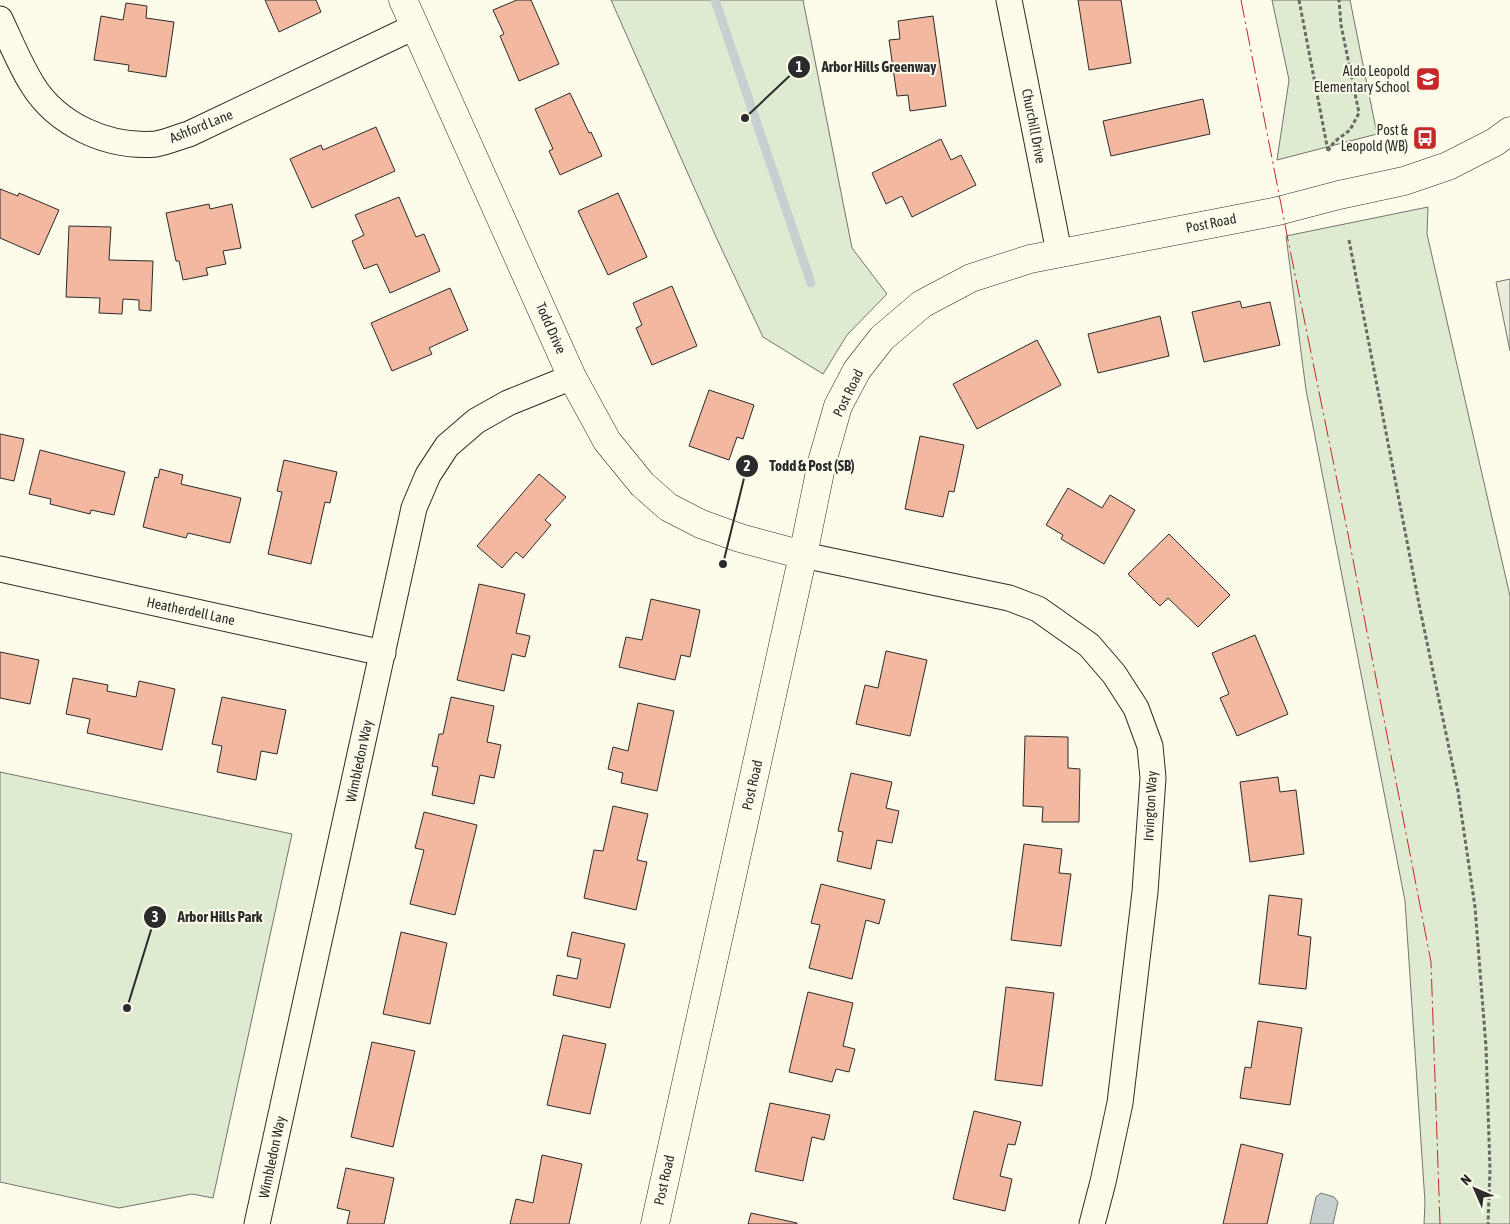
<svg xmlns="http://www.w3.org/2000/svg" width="1510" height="1224" viewBox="0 0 1510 1224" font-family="'Asap Condensed',sans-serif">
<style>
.green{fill:#deebd1;stroke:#74746e}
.parking{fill:#eceadb;stroke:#74746e}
.water{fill:#c7d0d0;stroke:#74746e}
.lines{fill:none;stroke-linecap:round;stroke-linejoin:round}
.stream{stroke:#c7d0d0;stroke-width:9}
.building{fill:#f2b8a0;stroke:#2b2b2b}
.minor-casing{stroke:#2b2b2b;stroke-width:27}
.tertiary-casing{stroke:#2b2b2b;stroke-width:29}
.path{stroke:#6a6964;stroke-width:3;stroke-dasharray:4 2.5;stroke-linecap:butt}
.minor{stroke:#fdfbea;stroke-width:25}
.tertiary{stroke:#fdfbea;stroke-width:28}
.power{stroke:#c62828;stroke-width:1;stroke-dasharray:18 4 2.5 4;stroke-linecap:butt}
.labels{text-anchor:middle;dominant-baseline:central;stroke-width:4;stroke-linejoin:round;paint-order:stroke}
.poi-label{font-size:14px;fill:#2b2b2b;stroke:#fdfbea;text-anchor:end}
.street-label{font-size:14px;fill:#2b2b2b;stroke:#fdfbea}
.leader{fill:none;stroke:#2b2b2b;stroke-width:2}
.callout-dot{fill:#2b2b2b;stroke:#fdfbea;stroke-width:2}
.mark-label{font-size:15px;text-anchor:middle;font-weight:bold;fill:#fff}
.callout-label{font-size:15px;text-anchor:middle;font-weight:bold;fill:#2b2b2b;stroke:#fdfbea;stroke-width:4;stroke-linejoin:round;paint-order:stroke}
</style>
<rect width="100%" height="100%" fill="#fdfbea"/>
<!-- green -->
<path class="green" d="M611,0H803L852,248L887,294L847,335L823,374L763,337L716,237Z
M1272,0H1350L1377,134L1277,160L1289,80Z
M1428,207L1427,234L1510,596V1224H1424L1425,1202L1405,901L1306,390L1286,236Z
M0,772L292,834L213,1198L192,1194L119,1208L0,1182Z"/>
<!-- parking -->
<path class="parking" d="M1510,279V351L1496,282Z"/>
<!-- water -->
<path class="water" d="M1321,1193L1334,1197L1338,1202L1333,1224H1310L1316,1197Z"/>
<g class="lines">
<!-- stream -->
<path class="stream" d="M715,0L811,283"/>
</g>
<!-- building -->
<path class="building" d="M265,0H316L321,12L279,32Z
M517,0H531L559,64L519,81L500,36L504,34L493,10Z
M1078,0H1121L1131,63L1089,70Z
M126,3L147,6L146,18L174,22L166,77L128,71L129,65L94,60L101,16L123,20Z
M933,16L946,106L910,111L908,95L897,96L889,40L900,39L898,21Z
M570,93L589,133L591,132L602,156L560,175L549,151L553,149L535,109Z
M1203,99L1210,134L1111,156L1103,121Z
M376,127L395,171L312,208L290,159L321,145L323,150Z
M941,139L951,160L961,155L976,185L912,217L902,196L886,204L872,173Z
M0,189L18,196L19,193L59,210L39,255L0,238Z
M618,193L647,257L608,275L578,211Z
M399,197L416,237L424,234L440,271L390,293L377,264L364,269L352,241L364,235L355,215Z
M209,204L210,209L232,204L241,248L223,251L226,264L206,268L208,275L183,280L179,261H176L166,213Z
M69,226L111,227L109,260L153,261L151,311L139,310V300L123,299L122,314L99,313L100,298L66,297Z
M672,286L697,346L652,365L636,328L642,325L633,303Z
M450,288L468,330L429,348L432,354L392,371L371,323Z
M1240,301L1242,308L1270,302L1280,345L1204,362L1192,312Z
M1160,316L1169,356L1098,373L1088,334Z
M1037,340L1061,385L977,429L953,384Z
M709,390L754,405L743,439L737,437L729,460L689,446Z
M0,434L24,439L14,481L0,478Z
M920,436L964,445L954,492L949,491L943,517L905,509Z
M40,450L125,472L114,515L91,510L90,514L50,504L51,499L29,494Z
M284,460L337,472L330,503L325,502L311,564L268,554L282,492L277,491Z
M160,469L183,475L181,484L241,498L230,543L188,533L186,538L143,527L155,477L158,478Z
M539,474L566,497L545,520L551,525L523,558L516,552L502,568L477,546Z
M1068,488L1102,508L1110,495L1135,510L1104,564L1061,539L1063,535L1046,525Z
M1169,534L1230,595L1198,627L1168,598L1160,606L1128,574Z
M479,584L525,594L516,633L530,636L525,657L512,654L504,691L457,680Z
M651,599L700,610L690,657L681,655L675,680L619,667L626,637L642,640Z
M1255,635L1288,714L1237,736L1220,698L1229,694L1212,653Z
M886,651L927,660L910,736L856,724L865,685L878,688Z
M0,652L39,660L30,704L0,698Z
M73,678L108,685L107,691L136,697L139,681L175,689L162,750L87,733L90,719L66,714Z
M222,697L286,710L277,754L261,751L256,780L217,772L222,746L212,744Z
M451,697L494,706L487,742L501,745L495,774L494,778L480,775L474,804L432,795L438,767L432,766L439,734H443Z
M638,703L674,711L657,791L621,783L623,773L608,769L613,747L628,751Z
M1025,736L1068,737V768L1080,769L1079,822H1042L1043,807L1023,806Z
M851,773L892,782L886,808L899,811L892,843L877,840L871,869L837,861L843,832L838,831Z
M1278,777L1280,792L1296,790L1304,854L1250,862L1240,782Z
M613,806L648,814L637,860L647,862L636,910L584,898L594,850L603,851Z
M424,812L477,825L455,915L410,904L424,850L415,848Z
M1024,844L1062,849L1059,873L1071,874L1061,946L1011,940Z
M821,884L885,900L879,924L866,920L852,979L809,968L820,925L811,923Z
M1269,895L1302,899L1298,935L1311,937L1306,989L1259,984Z
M401,932L447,943L430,1024L383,1014Z
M572,932L625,944L610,1008L553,995L557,975L577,979L581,959L567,956Z
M1006,987L1054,993L1042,1086L995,1080Z
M808,992L853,1003L843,1046L855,1049L849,1072L836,1069L832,1082L789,1072Z
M1258,1021L1302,1028L1290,1105L1240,1098L1245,1067L1251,1068Z
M563,1035L606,1044L590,1114L547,1105Z
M372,1042L415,1051L393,1147L351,1137Z
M770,1103L830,1115L824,1140L812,1137L803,1181L755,1171Z
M974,1111L1021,1122L1015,1145L1008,1144L1000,1176L1012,1179L1005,1211L953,1199Z
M1241,1144L1283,1154L1267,1224H1223Z
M542,1155L582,1164L569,1224H510L516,1199L533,1203Z
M346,1168L394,1178L384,1224H347L350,1211L337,1208Z
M751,1213L797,1223V1224H748Z"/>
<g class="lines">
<defs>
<path id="minor" d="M1009,0L1059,252
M0,19C10,40 19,63 32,84C57,125 108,148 156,144C167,142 178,137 189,134L414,27
M803,555L1009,598L1038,609L1089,645L1114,674L1136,708L1150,746L1153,778L1145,892L1120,1103L1103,1182L1092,1224
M0,569L383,653
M257,1224L414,508L428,475L447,446L476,421L508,403L572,377"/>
<path id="tertiary" d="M403,0L572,377L607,441L642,484L668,507L701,524L740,538L803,555
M655,1224L803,555L822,462L838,406L857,370L882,338L922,304L971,278L1030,259L1278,211L1339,195L1404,181L1448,166L1495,142L1510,131"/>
</defs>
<!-- minor casing -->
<use href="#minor" class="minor-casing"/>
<!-- tertiary casing -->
<use href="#tertiary" class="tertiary-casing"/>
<!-- path -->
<path class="path" d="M1299,0L1328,151
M1328,151L1334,142L1350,130L1359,113L1341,25L1339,0
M1349,240L1420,609L1458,791L1475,907L1486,1047L1490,1170L1488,1224"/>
<!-- minor -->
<use href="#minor" class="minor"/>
<!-- tertiary -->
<use href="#tertiary" class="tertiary"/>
<!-- power -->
<path class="power" d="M1241,0L1288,240L1348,534L1431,962L1440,1224"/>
</g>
<!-- icons -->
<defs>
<symbol id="school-square" viewBox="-11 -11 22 22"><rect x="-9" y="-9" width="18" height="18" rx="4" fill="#c62828" stroke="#fdfbea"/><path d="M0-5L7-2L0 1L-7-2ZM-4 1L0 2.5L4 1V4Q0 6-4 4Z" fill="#fff"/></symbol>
<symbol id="bus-square" viewBox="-11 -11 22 22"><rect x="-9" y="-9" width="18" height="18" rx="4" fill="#c62828" stroke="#fdfbea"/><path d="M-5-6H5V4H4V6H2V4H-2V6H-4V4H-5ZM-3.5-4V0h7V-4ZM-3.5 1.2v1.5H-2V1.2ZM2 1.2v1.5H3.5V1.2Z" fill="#fff"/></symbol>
</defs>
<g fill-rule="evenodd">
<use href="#school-square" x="1414" y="65" width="28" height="28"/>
<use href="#bus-square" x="1411" y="124" width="28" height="28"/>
</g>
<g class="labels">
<!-- poi labels -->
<g class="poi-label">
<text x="1410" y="71">Aldo Leopold<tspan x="1410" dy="16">Elementary School</tspan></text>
<text x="1408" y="130">Post &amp;<tspan x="1408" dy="16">Leopold (WB)</tspan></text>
</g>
<!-- street labels -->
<g class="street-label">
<text transform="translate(201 126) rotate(-22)">Ashford Lane</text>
<text transform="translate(1034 126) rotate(79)">Churchill Drive</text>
<text transform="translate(1211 223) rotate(-11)">Post Road</text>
<text transform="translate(551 328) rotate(66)">Todd Drive</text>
<text transform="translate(848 393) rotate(-64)">Post Road</text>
<text transform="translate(191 611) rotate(12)">Heatherdell Lane</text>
<text transform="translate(359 761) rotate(-78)">Wimbledon Way</text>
<text transform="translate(752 785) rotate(-77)">Post Road</text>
<text transform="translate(1150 806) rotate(-87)">Irvington Way</text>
<text transform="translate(272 1157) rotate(-78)">Wimbledon Way</text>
<text transform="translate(664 1180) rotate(-77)">Post Road</text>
</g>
</g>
<!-- callouts -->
<path class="leader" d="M745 118L799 67M723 564L747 466M127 1008L155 917"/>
<g class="callout-dot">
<circle cx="745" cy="118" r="5"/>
<circle cx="723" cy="564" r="5"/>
<circle cx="127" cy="1008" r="5"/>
<circle cx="799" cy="67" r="12"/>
<circle cx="747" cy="466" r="12"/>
<circle cx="155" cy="917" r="12"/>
</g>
<g class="mark-label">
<text x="799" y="72">1</text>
<text x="747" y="471">2</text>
<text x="155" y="922">3</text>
</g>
<g class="callout-label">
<text x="879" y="72">Arbor Hills Greenway</text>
<text x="812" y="471">Todd &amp; Post (SB)</text>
<text x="220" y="922">Arbor Hills Park</text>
</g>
<!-- north arrow -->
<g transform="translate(1475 1189) rotate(315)" stroke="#fdfbea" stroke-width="4" paint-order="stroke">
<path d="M0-4L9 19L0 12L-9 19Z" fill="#2b2b2b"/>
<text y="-8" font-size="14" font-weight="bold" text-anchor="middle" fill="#2b2b2b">N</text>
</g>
</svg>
